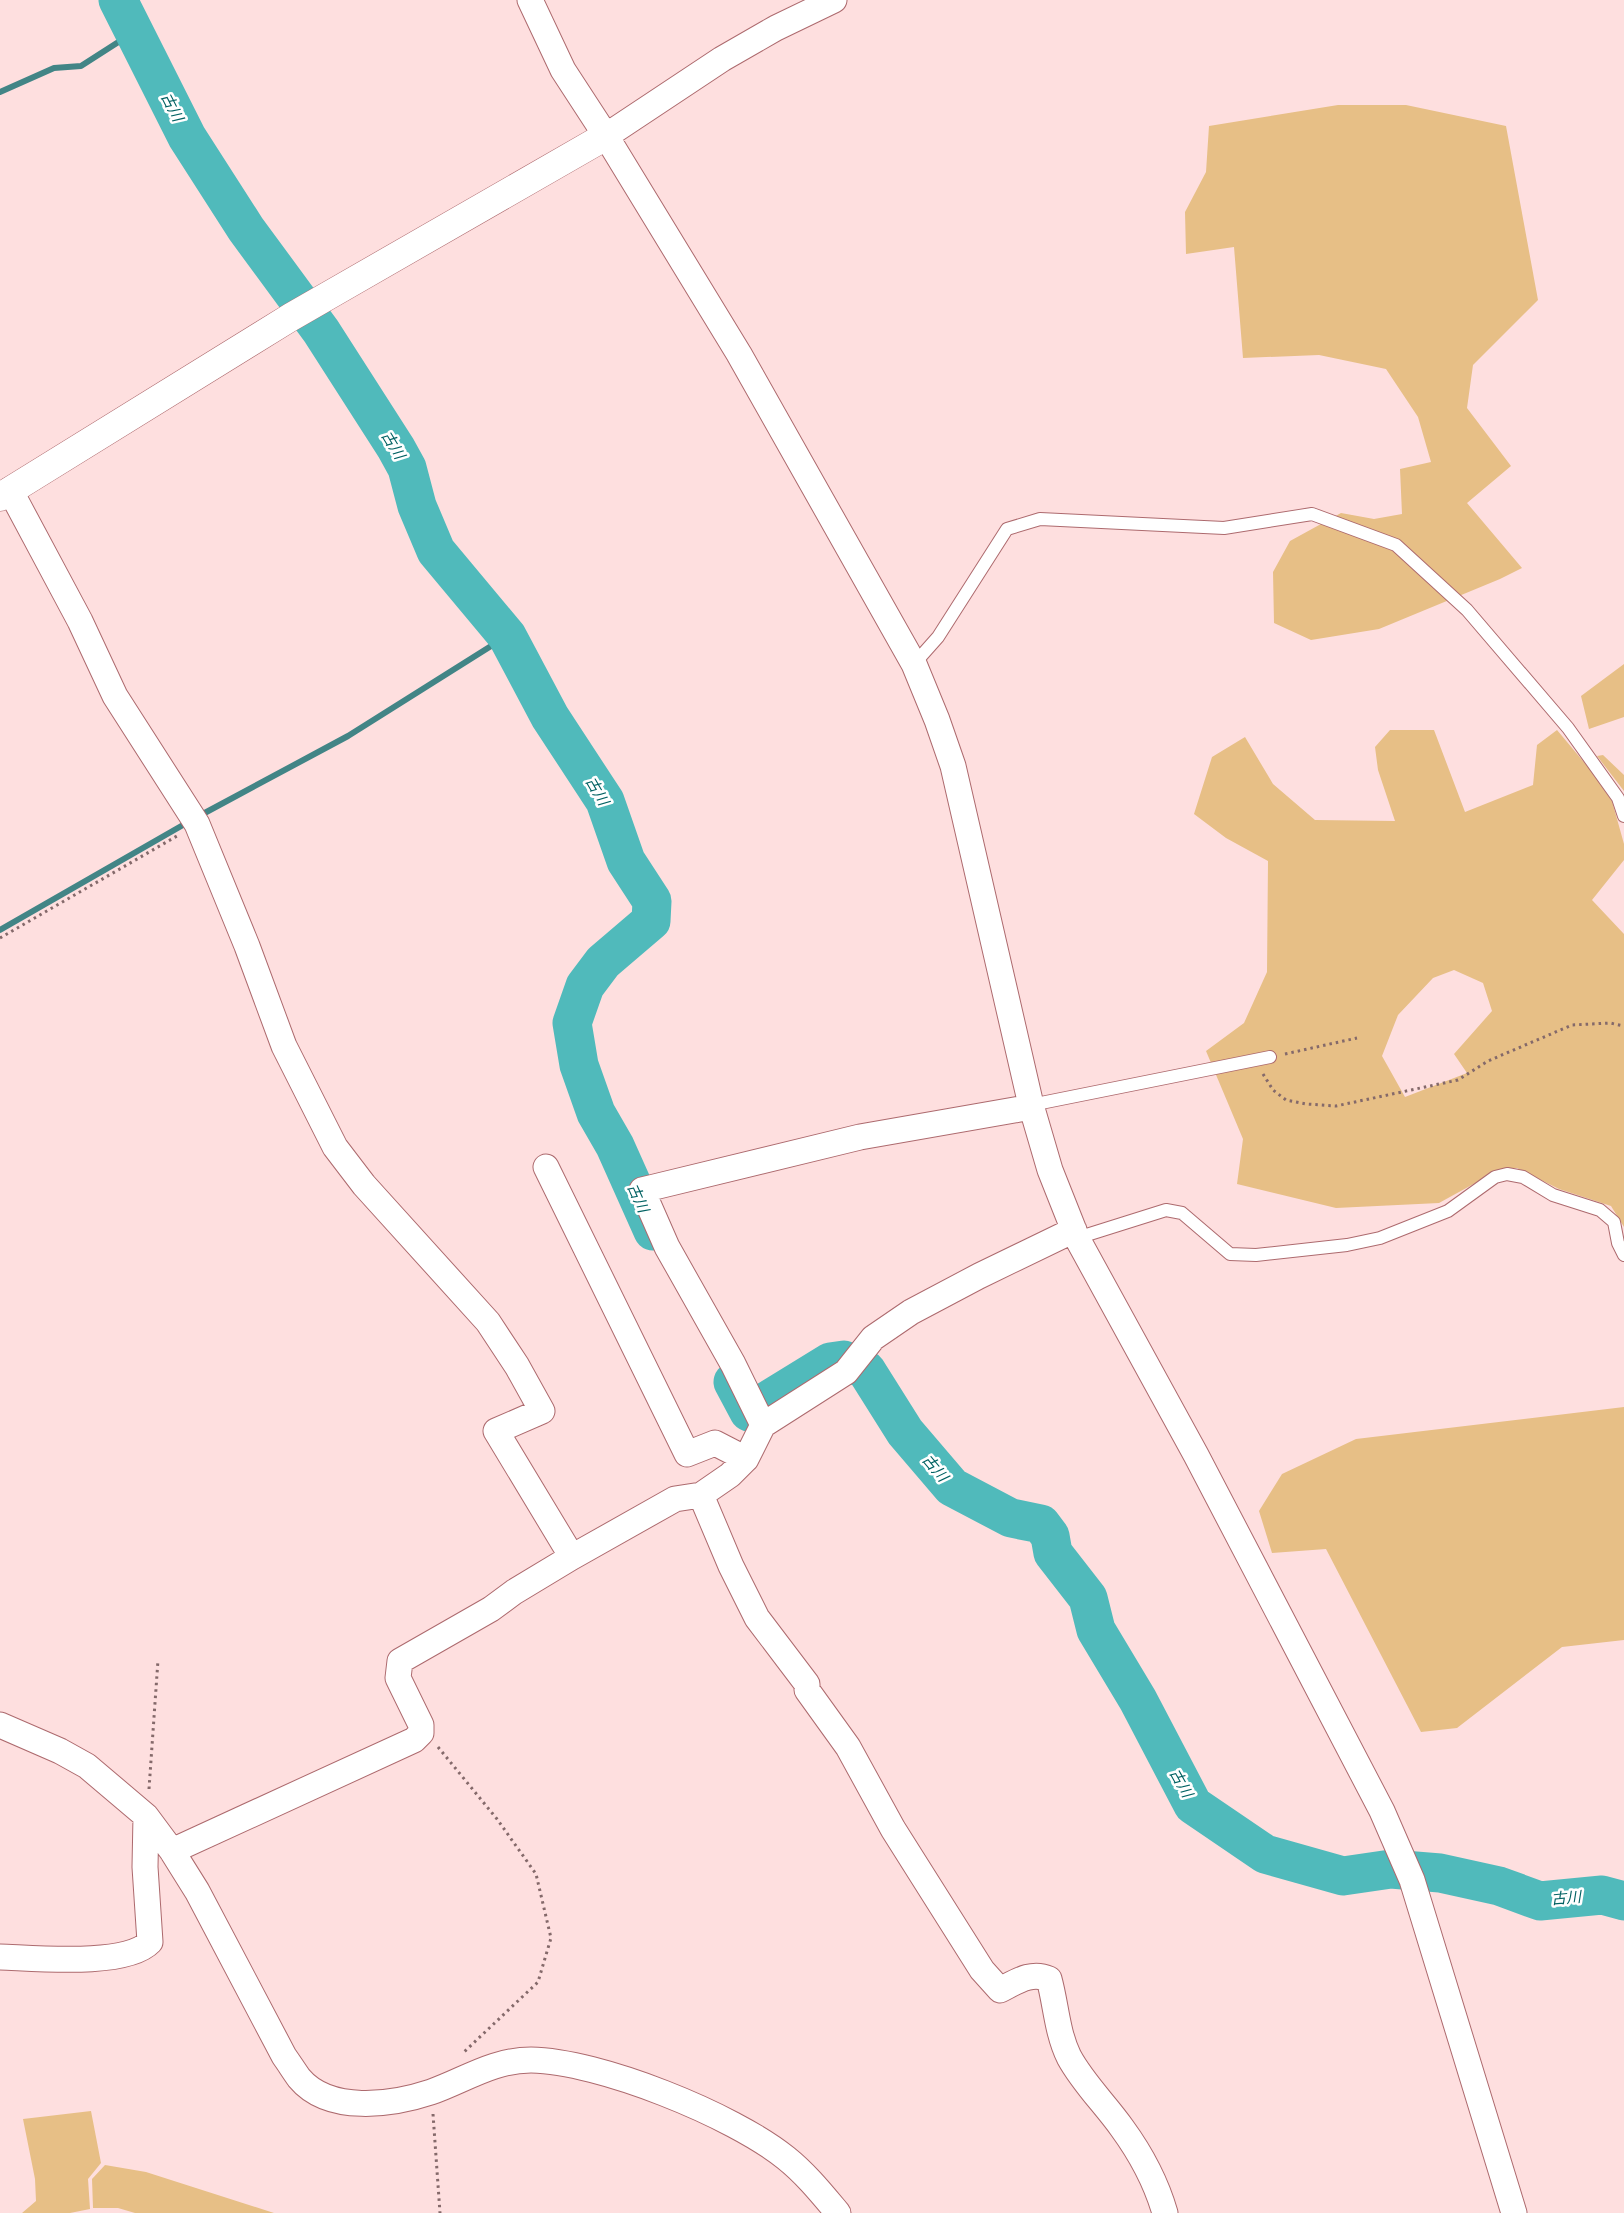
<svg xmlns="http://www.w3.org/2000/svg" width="1624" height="2213" viewBox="0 0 1624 2213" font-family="'DM Sans','Noto Sans JP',sans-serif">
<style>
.green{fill:#e7bf86;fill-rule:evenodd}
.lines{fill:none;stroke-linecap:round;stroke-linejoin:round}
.stream{stroke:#428586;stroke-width:6}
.river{stroke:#50babb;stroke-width:39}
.lane-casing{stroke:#ad6a6e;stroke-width:14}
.street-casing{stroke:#ad6a6e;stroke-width:27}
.secondary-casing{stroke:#ad6a6e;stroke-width:29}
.path{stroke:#84696a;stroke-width:3;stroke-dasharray:2.5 4;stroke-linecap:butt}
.lane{stroke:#fff;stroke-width:12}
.street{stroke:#fff;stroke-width:25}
.secondary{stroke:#fff;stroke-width:28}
.labels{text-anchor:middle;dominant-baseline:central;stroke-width:5;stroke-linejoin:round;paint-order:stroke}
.water-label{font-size:15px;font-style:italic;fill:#006162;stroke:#fff}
</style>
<rect width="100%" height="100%" fill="#fedfdf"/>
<!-- green -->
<path class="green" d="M1338,105H1406L1506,126L1538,300L1473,365L1467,408L1511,466L1467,503L1522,568L1500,579L1379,629L1311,640L1274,623L1273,572L1290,541L1341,513L1374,519L1402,514L1400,469L1431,462L1418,417L1386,369L1319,355L1243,358L1234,247L1186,254L1185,212L1206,172L1209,126Z
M1624,664V717L1589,729L1581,696Z
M1390,730H1434L1465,812L1533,785L1537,745L1557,730L1588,767L1612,801L1624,844V860L1592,900L1624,934V1227L1611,1206L1559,1189L1517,1168L1499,1170L1439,1203L1336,1208L1237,1184L1243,1139L1206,1051L1244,1023L1267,972L1268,861L1226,838L1194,814L1212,757L1245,737L1273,784L1315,820L1395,821L1378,770L1375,747ZM1454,970L1483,983L1492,1011L1454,1054L1467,1073L1405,1097L1382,1056L1398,1015L1433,978Z
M1603,755L1624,775V791L1597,756Z
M1624,1407V1640L1562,1647L1457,1728L1421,1732L1326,1549L1272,1553L1259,1511L1282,1474L1356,1439Z
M91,2111L101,2163L88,2179L90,2209L70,2213H22L36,2201L35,2179L23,2119Z
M105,2165L146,2172L274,2213H135L118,2208H93L92,2179Z"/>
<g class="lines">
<!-- stream -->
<path class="stream" d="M0,92L54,68L81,66L134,32
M199,816L348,736L507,636
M0,930L183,825"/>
<!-- river -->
<path class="river" d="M118,0L187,137L246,229L321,331L396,448L407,468L417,506L436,551L507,636L550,717L605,801L626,861L652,901L651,921L603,962L585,986L572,1023L579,1065L596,1113L615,1146L653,1231
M733,1382L749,1412L830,1362L844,1360L866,1370L905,1432L952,1487L1011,1518L1041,1524L1050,1536L1053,1553L1088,1598L1096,1630L1138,1700L1193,1805L1265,1854L1343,1876L1391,1869L1440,1873L1499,1886L1540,1901L1602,1895L1624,1901"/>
<defs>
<path id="lane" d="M914,664L938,637L1007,529L1040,519L1224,528L1312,514L1396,545L1467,610L1568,728L1618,798L1624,816
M1031,1105L1270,1057
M1077,1238L1166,1210L1182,1213L1230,1254L1256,1255L1347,1245L1380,1238L1448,1211L1495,1177L1507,1174L1523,1177L1553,1195L1600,1210L1614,1222L1618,1243L1624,1255"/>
<path id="street" d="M530,0L563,70L606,136L739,354L914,664L937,720L953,766L1031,1105L1050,1170L1077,1238L1196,1455L1382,1811L1412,1880L1514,2213
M606,136L722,59L776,28L834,0
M10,490L80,621L115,696L197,824L247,946L284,1046L335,1147L364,1185L488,1322L517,1366L542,1411L496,1431L572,1557
M546,1167L687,1454L715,1443L746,1459
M763,1425L733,1364L667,1247L642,1190L860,1137L1020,1109L1031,1105
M701,1495L731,1566L757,1618L807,1684V1690L848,1747L893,1829L982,1970L1000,1990C1016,1982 1031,1971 1049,1979C1056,2004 1057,2033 1069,2057C1083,2083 1105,2104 1122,2128C1141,2154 1156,2182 1165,2213
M0,1725L60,1751L87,1766L146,1816L172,1851L197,1891L284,2056C289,2063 294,2071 299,2078C329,2114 392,2105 431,2092C465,2080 493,2060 531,2060C599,2061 733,2115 786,2158C806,2174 822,2194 838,2213
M172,1851L414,1740L421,1733V1725L398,1678L400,1661L491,1609L514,1592L572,1557L675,1499L701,1495L730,1475L746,1459L763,1425L846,1372L873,1338L911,1312L979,1276L1074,1230
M0,1957C34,1958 126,1967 150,1942L145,1867L146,1816"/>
<path id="secondary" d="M0,497L291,317L606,136"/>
</defs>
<!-- lane casing -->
<use href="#lane" class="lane-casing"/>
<!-- street casing -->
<use href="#street" class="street-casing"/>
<!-- secondary casing -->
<use href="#secondary" class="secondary-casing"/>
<!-- path -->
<path class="path" d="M0,938L177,836
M1285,1054L1357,1038
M1263,1074L1273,1090L1286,1100L1306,1104L1336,1106L1458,1080L1488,1061L1572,1025L1610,1023L1624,1026
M438,1747L497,1819L536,1874L551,1938L538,1982L464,2052
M149,1789L158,1660
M433,2114L440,2213"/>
<!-- lane -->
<use href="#lane" class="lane"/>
<!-- street -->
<use href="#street" class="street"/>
<!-- secondary -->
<use href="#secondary" class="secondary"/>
</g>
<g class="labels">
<!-- water labels -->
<g class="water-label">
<text transform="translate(172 107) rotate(63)">古川</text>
<text transform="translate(393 445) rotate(59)">古川</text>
<text transform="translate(597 791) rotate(60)">古川</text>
<text transform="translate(638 1198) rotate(66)">古川</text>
<text transform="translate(935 1468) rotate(50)">古川</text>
<text transform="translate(1181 1783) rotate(61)">古川</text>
<text transform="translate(1566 1898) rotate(-5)">古川</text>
</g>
</g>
</svg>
